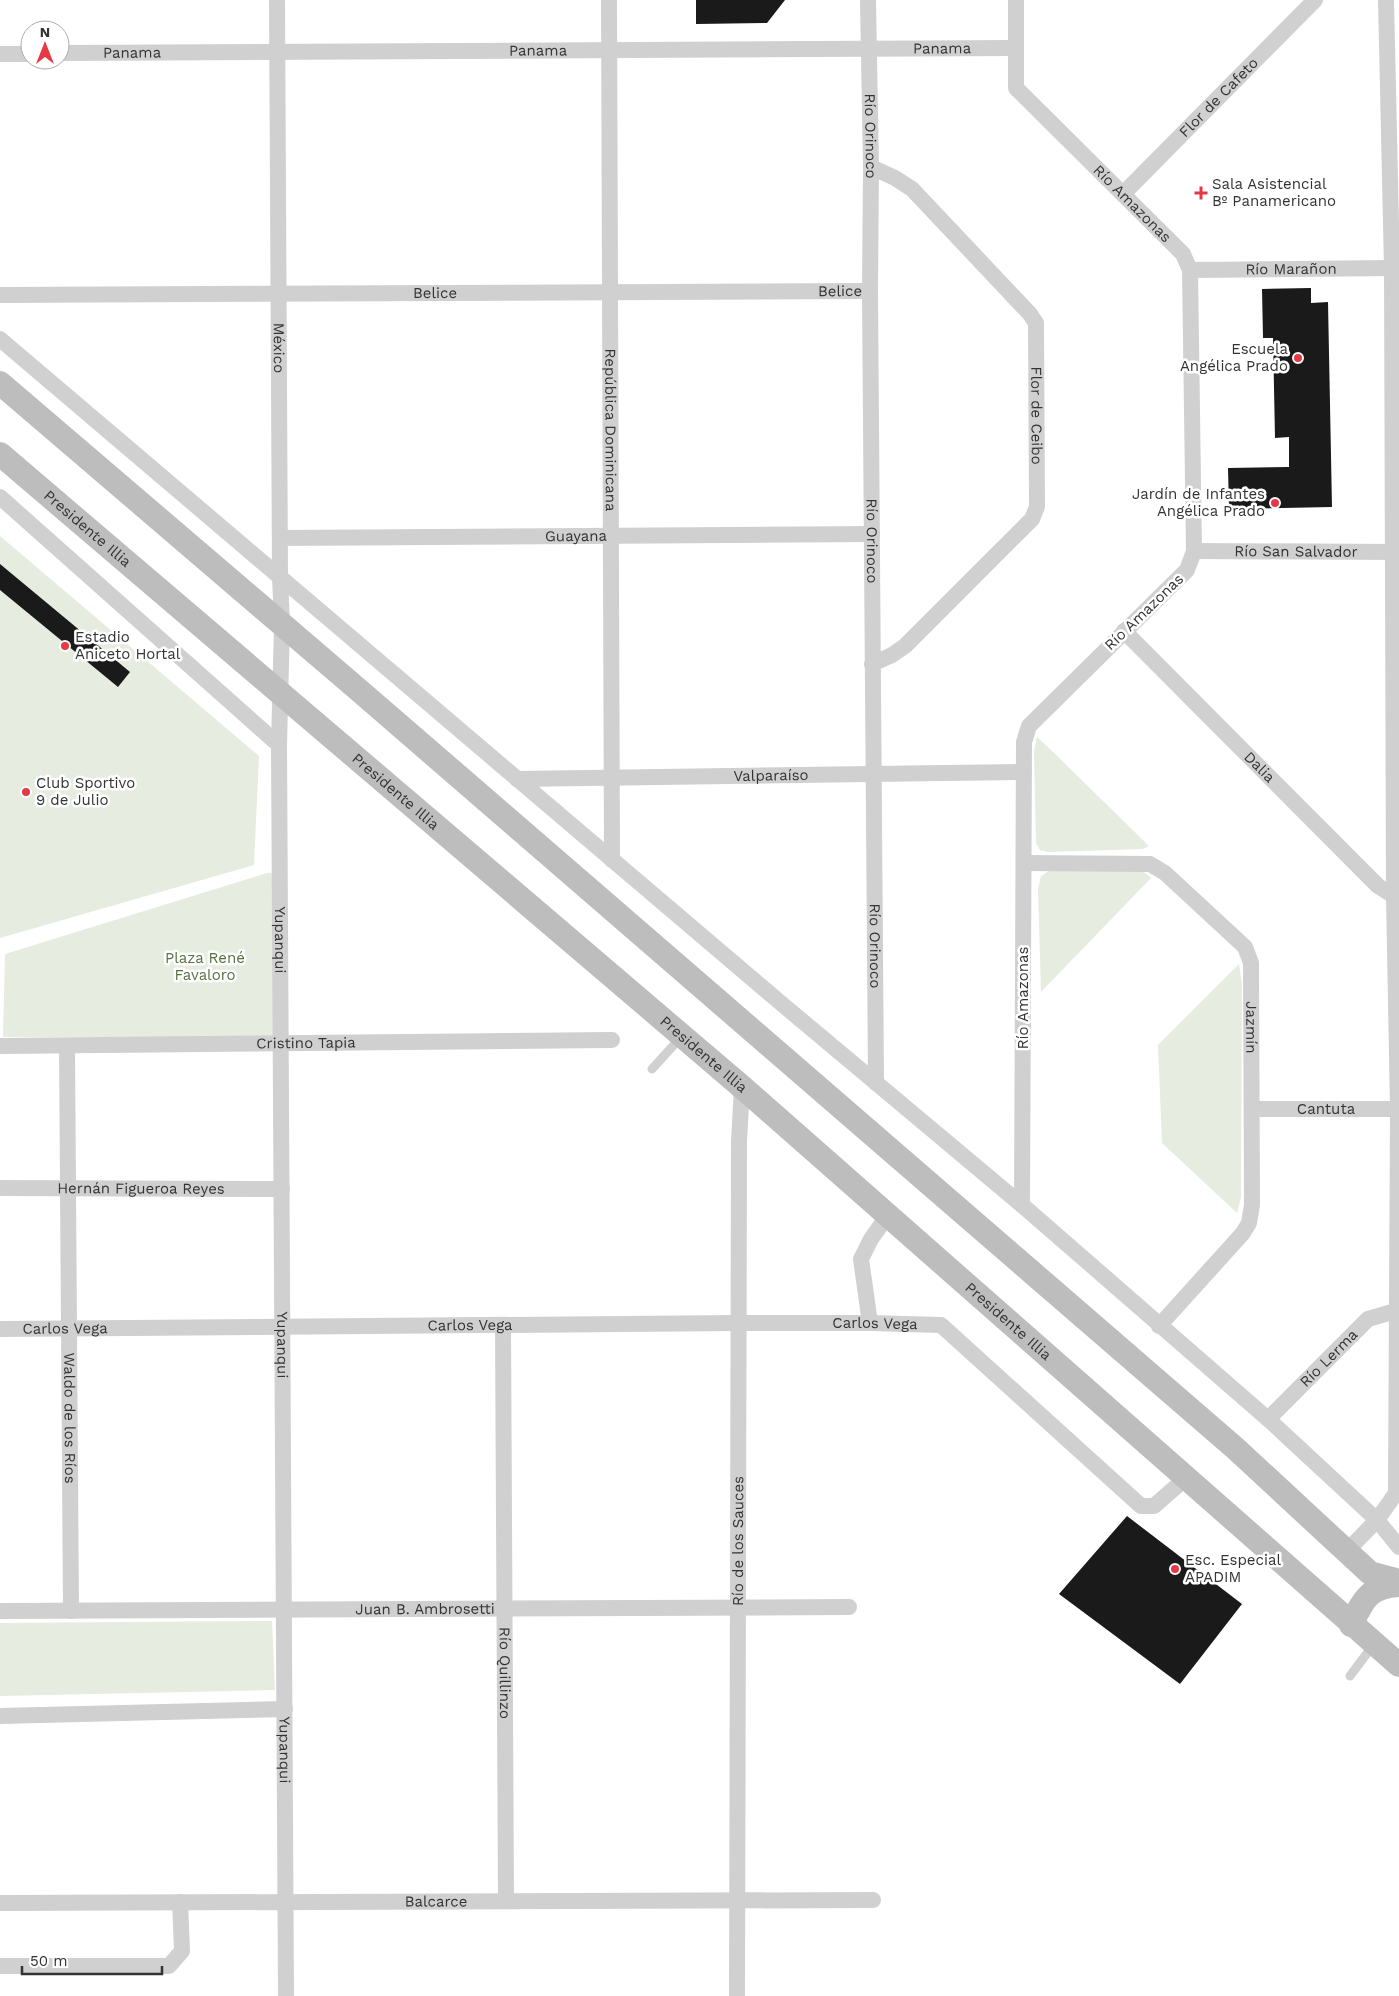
<svg xmlns="http://www.w3.org/2000/svg" width="1399" height="1996" viewBox="0 0 1399 1996" font-family="'Work Sans',sans-serif">
<style>
.green{fill:#e6ecdf}
.building{fill:#1a1a1a}
.lines{fill:none;stroke-linecap:round;stroke-linejoin:round}
.lane{stroke:#d0d0d0;stroke-width:9}
.street{stroke:#d0d0d0;stroke-width:16}
.secondary{stroke:#bdbdbd;stroke-width:24}
.poi-dot{fill:#e63946;stroke:#fff;stroke-width:2}
.labels{text-anchor:middle;dominant-baseline:central;stroke-width:5;stroke-linejoin:round;paint-order:stroke}
.street-label{font-size:15px;fill:#333;stroke:#fff}
.poi-label{font-size:15px;fill:#333;stroke:#fff;text-anchor:start}
.park-label{font-size:15px;fill:#56703f;stroke:#fff}
</style>
<rect width="100%" height="100%" fill="#fff"/>
<!-- green -->
<path class="green" d="M0,536L259,756L254,865L0,938Z
M1037,737L1052,751L1149,846L1143,849L1047,852L1040,850L1036,843L1034,751Z
M1140,869L1151,878L1041,992L1038,889L1041,876L1049,871Z
M267,873H277L275,1038L3,1037L5,954Z
M1239,964L1242,984L1241,1197L1237,1213L1162,1143L1158,1045Z
M272,1621L275,1690L0,1696V1623Z"/>
<!-- building -->
<path class="building" d="M696,0H785L767,23L696,24Z
M1311,288V303L1328,302L1332,507L1229,509L1228,468L1289,467V437L1275,438L1273,338H1263L1262,289Z
M0,564L130,672L118,687L0,590Z
M1127,1516L1242,1604L1180,1684L1059,1594Z"/>
<g class="lines">
<!-- lane -->
<path class="lane" d="M652,1069L682,1036
M1350,1676L1374,1644"/>
<!-- street -->
<g class="street">
<path id="s1" d="M277,0L280,577L282,624L279,745L286,1996"/>
<path id="s2" d="M609,0L612,860"/>
<path id="s3" d="M868,0L871,167L870,291L876,1083"/>
<path id="s4" d="M1016,0V88L1183,254L1190,270L1194,551L1187,570L1029,726L1024,742L1022,1205"/>
<path id="s5" d="M60,53L1016,48"/>
<path d="M0,54H30"/>
<path id="s6" d="M871,167L895,178L912,189L1030,314L1036,323L1037,507L1032,519L905,646L892,655L872,664"/>
<path id="s7" d="M1123,194L1315,0"/>
<path id="s8" d="M1190,270L1392,268"/>
<path id="s9" d="M0,295L870,291"/>
<path d="M0,339L782,1004L1022,1205L1268,1419L1377,1520L1399,1547"/>
<path d="M0,497L279,745"/>
<path id="s10" d="M280,538L872,534"/>
<path id="s11" d="M1194,551L1399,552"/>
<path id="s12" d="M1124,631L1378,886L1394,896L1399,897"/>
<path id="s13" d="M517,779L1024,772"/>
<path id="s14" d="M1024,863L1150,864L1165,873L1245,947L1251,963L1252,1205L1249,1223L1243,1233L1159,1326"/>
<path id="s15" d="M0,1046L612,1040"/>
<path id="s16" d="M67,1046L71,1611"/>
<path id="s17" d="M1252,1109H1399"/>
<path id="s18" d="M0,1188L282,1189"/>
<path d="M870,1323L861,1259L871,1239L888,1215"/>
<path id="s19" d="M503,1325L506,1901"/>
<path id="s20" d="M0,1329L739,1323H870L941,1325L1141,1506H1154L1186,1478"/>
<path id="s21" d="M1268,1419L1368,1319L1399,1310"/>
<path d="M1346,1552L1377,1520L1396,1493L1398,1109L1394,896L1392,268L1386,0"/>
<path id="s22" d="M0,1611L849,1607"/>
<path d="M0,1716L285,1709"/>
<path id="s23" d="M0,1903L873,1900"/>
<path d="M0,1966H169L182,1951L180,1902"/>
<path id="s24" d="M737,1996L739,1141L742,1087"/>
</g>
<!-- secondary -->
<g class="secondary">
<path d="M0,383L361,692L1235,1448L1370,1573L1399,1581"/>
<path id="s25" d="M0,454L742,1087L1399,1665"/>
<path d="M1351,1625C1364,1599 1368,1587 1399,1585"/>
</g>
</g>
<!-- markers -->
<g class="poi-dot">
<path d="M1198.5 185.5h5v5h5v5h-5v5h-5v-5h-5v-5h5z"/>
<circle cx="1298" cy="358" r="5"/>
<circle cx="1275" cy="503" r="5"/>
<circle cx="65" cy="646" r="5"/>
<circle cx="26" cy="792" r="5"/>
<circle cx="1175" cy="1569" r="5"/>
</g>
<g class="labels">
<!-- street labels -->
<g class="street-label">
<text stroke="none"><textPath href="#s5" startOffset="882">Panama</textPath></text>
<text stroke="none"><textPath href="#s5" startOffset="478">Panama</textPath></text>
<text stroke="none"><textPath href="#s5" startOffset="72">Panama</textPath></text>
<text stroke="none"><textPath href="#s7" startOffset="136">Flor de Cafeto</textPath></text>
<text stroke="none"><textPath href="#s3" startOffset="136">Río Orinoco</textPath></text>
<text stroke="none"><textPath href="#s4" startOffset="252">Río Amazonas</textPath></text>
<text stroke="none"><textPath href="#s8" startOffset="101">Río Marañon</textPath></text>
<text stroke="none"><textPath href="#s9" startOffset="840">Belice</textPath></text>
<text stroke="none"><textPath href="#s9" startOffset="435">Belice</textPath></text>
<text stroke="none"><textPath href="#s1" startOffset="348">México</textPath></text>
<text stroke="none"><textPath href="#s6" startOffset="322">Flor de Ceibo</textPath></text>
<text stroke="none"><textPath href="#s2" startOffset="430">República Dominicana</textPath></text>
<text stroke="none"><textPath href="#s25" startOffset="115">Presidente Illia</textPath></text>
<text stroke="none"><textPath href="#s10" startOffset="296">Guayana</textPath></text>
<text stroke="none"><textPath href="#s3" startOffset="541">Río Orinoco</textPath></text>
<text stroke="none"><textPath href="#s11" startOffset="102">Río San Salvador</textPath></text>
<text transform="translate(1144 612) rotate(-44)">Río Amazonas</text>
<text stroke="none"><textPath href="#s12" startOffset="192">Dalia</textPath></text>
<text stroke="none"><textPath href="#s13" startOffset="254">Valparaíso</textPath></text>
<text stroke="none"><textPath href="#s25" startOffset="520">Presidente Illia</textPath></text>
<text stroke="none"><textPath href="#s1" startOffset="940">Yupanqui</textPath></text>
<text stroke="none"><textPath href="#s3" startOffset="946">Río Orinoco</textPath></text>
<text transform="translate(1023 998) rotate(-90)">Río Amazonas</text>
<text stroke="none"><textPath href="#s14" startOffset="334">Jazmín</textPath></text>
<text stroke="none"><textPath href="#s15" startOffset="306">Cristino Tapia</textPath></text>
<text stroke="none"><textPath href="#s25" startOffset="925">Presidente Illia</textPath></text>
<text stroke="none"><textPath href="#s17" startOffset="74">Cantuta</textPath></text>
<text stroke="none"><textPath href="#s18" startOffset="141">Hernán Figueroa Reyes</textPath></text>
<text stroke="none"><textPath href="#s25" startOffset="1330">Presidente Illia</textPath></text>
<text stroke="none"><textPath href="#s20" startOffset="875">Carlos Vega</textPath></text>
<text stroke="none"><textPath href="#s20" startOffset="470">Carlos Vega</textPath></text>
<text stroke="none"><textPath href="#s20" startOffset="65">Carlos Vega</textPath></text>
<text stroke="none"><textPath href="#s1" startOffset="1345">Yupanqui</textPath></text>
<text stroke="none"><textPath href="#s21" startOffset="86">Río Lerma</textPath></text>
<text stroke="none"><textPath href="#s16" startOffset="372">Waldo de los Ríos</textPath></text>
<text stroke="none"><textPath href="#s24" startOffset="455">Río de los Sauces</textPath></text>
<text stroke="none"><textPath href="#s22" startOffset="425">Juan B. Ambrosetti</textPath></text>
<text stroke="none"><textPath href="#s19" startOffset="348">Río Quillinzo</textPath></text>
<text stroke="none"><textPath href="#s1" startOffset="1750">Yupanqui</textPath></text>
<text stroke="none"><textPath href="#s23" startOffset="436">Balcarce</textPath></text>
</g>
<!-- poi labels -->
<g class="poi-label">
<text x="1212" y="184">Sala Asistencial<tspan x="1212" dy="17">Bº Panamericano</tspan></text>
<text x="1288" y="349" text-anchor="end">Escuela<tspan x="1288" dy="17">Angélica Prado</tspan></text>
<text x="1265" y="494" text-anchor="end">Jardín de Infantes<tspan x="1265" dy="17">Angélica Prado</tspan></text>
<text x="75" y="637">Estadio<tspan x="75" dy="17">Aniceto Hortal</tspan></text>
<text x="36" y="783">Club Sportivo<tspan x="36" dy="17">9 de Julio</tspan></text>
<text x="1185" y="1560">Esc. Especial<tspan x="1185" dy="17">APADIM</tspan></text>
</g>
<!-- park labels -->
<g class="park-label">
<text x="205" y="958">Plaza René<tspan x="205" dy="17">Favaloro</tspan></text>
</g>
</g>
<!-- north arrow -->
<g transform="translate(45 45)"><circle r="24" fill="#ffffff" stroke="#adadad"/>
<path d="M0-4L9 19L0 12L-9 19Z" fill="#e63946"/>
<text y="-8" font-size="14" font-weight="bold" text-anchor="middle" fill="#333333">N</text>
</g>
<!-- scale -->
<path d="M22 1966v8h140v-8" fill="none" stroke="#333333" stroke-width="2.5"/>
<text x="30" y="1966" font-size="15" fill="#333333" stroke="#ffffff" stroke-width="4" paint-order="stroke">50 m</text>
</svg>
